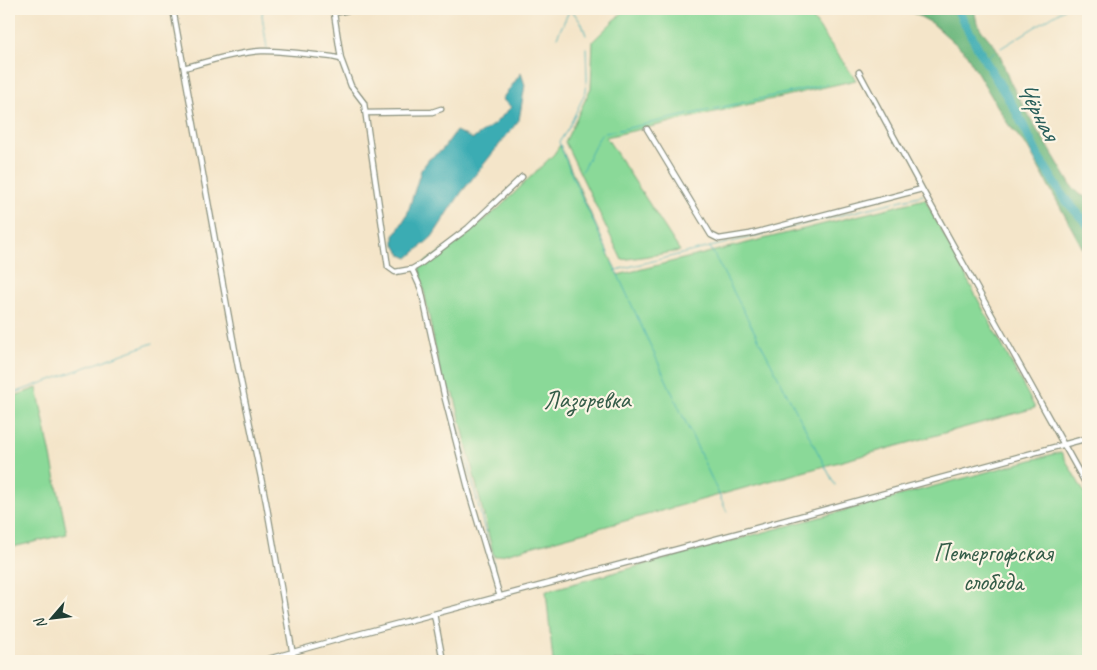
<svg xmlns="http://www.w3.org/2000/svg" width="1097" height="670" viewBox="0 0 1097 670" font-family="Caveat,sans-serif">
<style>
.green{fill:#8ad998;stroke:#548b66}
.forest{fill:#6fb980;stroke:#477b5a}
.water{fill:#3aacb3;stroke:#2c7474}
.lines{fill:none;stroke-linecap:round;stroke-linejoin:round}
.stream{stroke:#3aacb3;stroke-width:1}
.river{stroke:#3aacb3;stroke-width:9}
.minor-casing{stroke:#8a917e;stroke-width:7}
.minor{stroke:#fff;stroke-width:4.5}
.labels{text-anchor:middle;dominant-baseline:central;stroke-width:4.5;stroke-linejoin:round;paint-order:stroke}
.park-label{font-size:25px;fill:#345c48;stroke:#fcf5e5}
.water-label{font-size:26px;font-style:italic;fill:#275e5a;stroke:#fcf5e5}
</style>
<rect width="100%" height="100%" fill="#fcf5e5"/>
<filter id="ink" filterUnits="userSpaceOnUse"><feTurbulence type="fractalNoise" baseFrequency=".02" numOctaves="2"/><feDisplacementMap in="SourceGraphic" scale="10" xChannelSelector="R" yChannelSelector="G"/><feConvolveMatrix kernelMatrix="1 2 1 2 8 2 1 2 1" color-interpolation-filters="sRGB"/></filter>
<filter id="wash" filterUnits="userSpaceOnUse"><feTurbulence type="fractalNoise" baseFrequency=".0096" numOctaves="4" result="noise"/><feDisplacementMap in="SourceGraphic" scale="20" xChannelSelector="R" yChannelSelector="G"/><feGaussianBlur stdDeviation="1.12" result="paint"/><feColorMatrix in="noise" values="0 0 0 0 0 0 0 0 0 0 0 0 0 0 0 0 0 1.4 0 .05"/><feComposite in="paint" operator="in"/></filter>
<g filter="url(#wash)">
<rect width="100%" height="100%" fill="#f4e5c9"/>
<!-- green -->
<path class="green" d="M626,9H806L856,80L606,137L680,251L622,260L565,142L591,88L593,41Z
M560,145L618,275L925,199L1035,408L494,557L454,394L442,382L419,266L463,237L499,208L554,154Z
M37,388L67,534L9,548V398Z
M1061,452L1088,499V661L1084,658L1072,661H553L546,591Z"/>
<!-- forest -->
<path class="forest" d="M912,9H974L977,23L982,31L995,46L1000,55L1009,80L1038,132L1046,143L1072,187L1081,195L1088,198V258L1028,148L1008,124L965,52L932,23L913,13Z"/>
<!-- water -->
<path class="water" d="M521,73L525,85L519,120L461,193L432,237L408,258L401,255L394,243V236L407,215L421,170L429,159L442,150L456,131L473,139L494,124L511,107L502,99Z"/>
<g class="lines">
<!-- stream -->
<path class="stream" d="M263,9L262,15L267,48
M571,9L582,24L586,35
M557,37L570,9
M586,48L587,79L586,91L568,129L559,142L573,178L609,255
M1001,48L1064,9
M984,59L994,52
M582,171L601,134L827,84
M710,247L835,485
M612,262L727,512
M616,270L923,195
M449,390L497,578
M9,395L153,343"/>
<!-- river -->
<path class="river" d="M957,9L984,59L1016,111L1038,156L1064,198L1088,225"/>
</g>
</g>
<g filter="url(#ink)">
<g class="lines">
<defs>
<path id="minor" d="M173,9L238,367L266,502L294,661
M341,59L334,13L354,9
M184,68C209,61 235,53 261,51C283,50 310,55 332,57L341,59L351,86L364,103L388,267L395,272L412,269L419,265L468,228L522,177
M859,72L922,189L1064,445L1068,452L1088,488
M366,113L432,112L441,109
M647,129L711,235L719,239L750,234L922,189
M412,269L421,289L445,399L470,496L500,597
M434,614L443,661
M261,661L336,640L742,532L1088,438"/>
</defs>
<!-- minor casing -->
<use href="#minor" class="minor-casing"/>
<!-- minor -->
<use href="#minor" class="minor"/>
</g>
</g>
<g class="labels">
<!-- park labels -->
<g class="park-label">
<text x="587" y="400">Лазоревка</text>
<text x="993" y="553">Петергофская<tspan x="993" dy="29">слобода</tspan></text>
</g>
<!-- water labels -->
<g class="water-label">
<text transform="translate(1038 110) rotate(62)">Чёрная</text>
</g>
</g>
<!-- margin -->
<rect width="1097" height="670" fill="none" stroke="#fcf5e5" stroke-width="30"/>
<!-- north arrow -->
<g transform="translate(52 618) rotate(242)" stroke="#fcf5e5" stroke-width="4" paint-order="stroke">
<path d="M0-4L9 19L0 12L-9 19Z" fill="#1f3d34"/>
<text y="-8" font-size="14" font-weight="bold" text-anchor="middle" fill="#1f3d34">N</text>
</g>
</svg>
